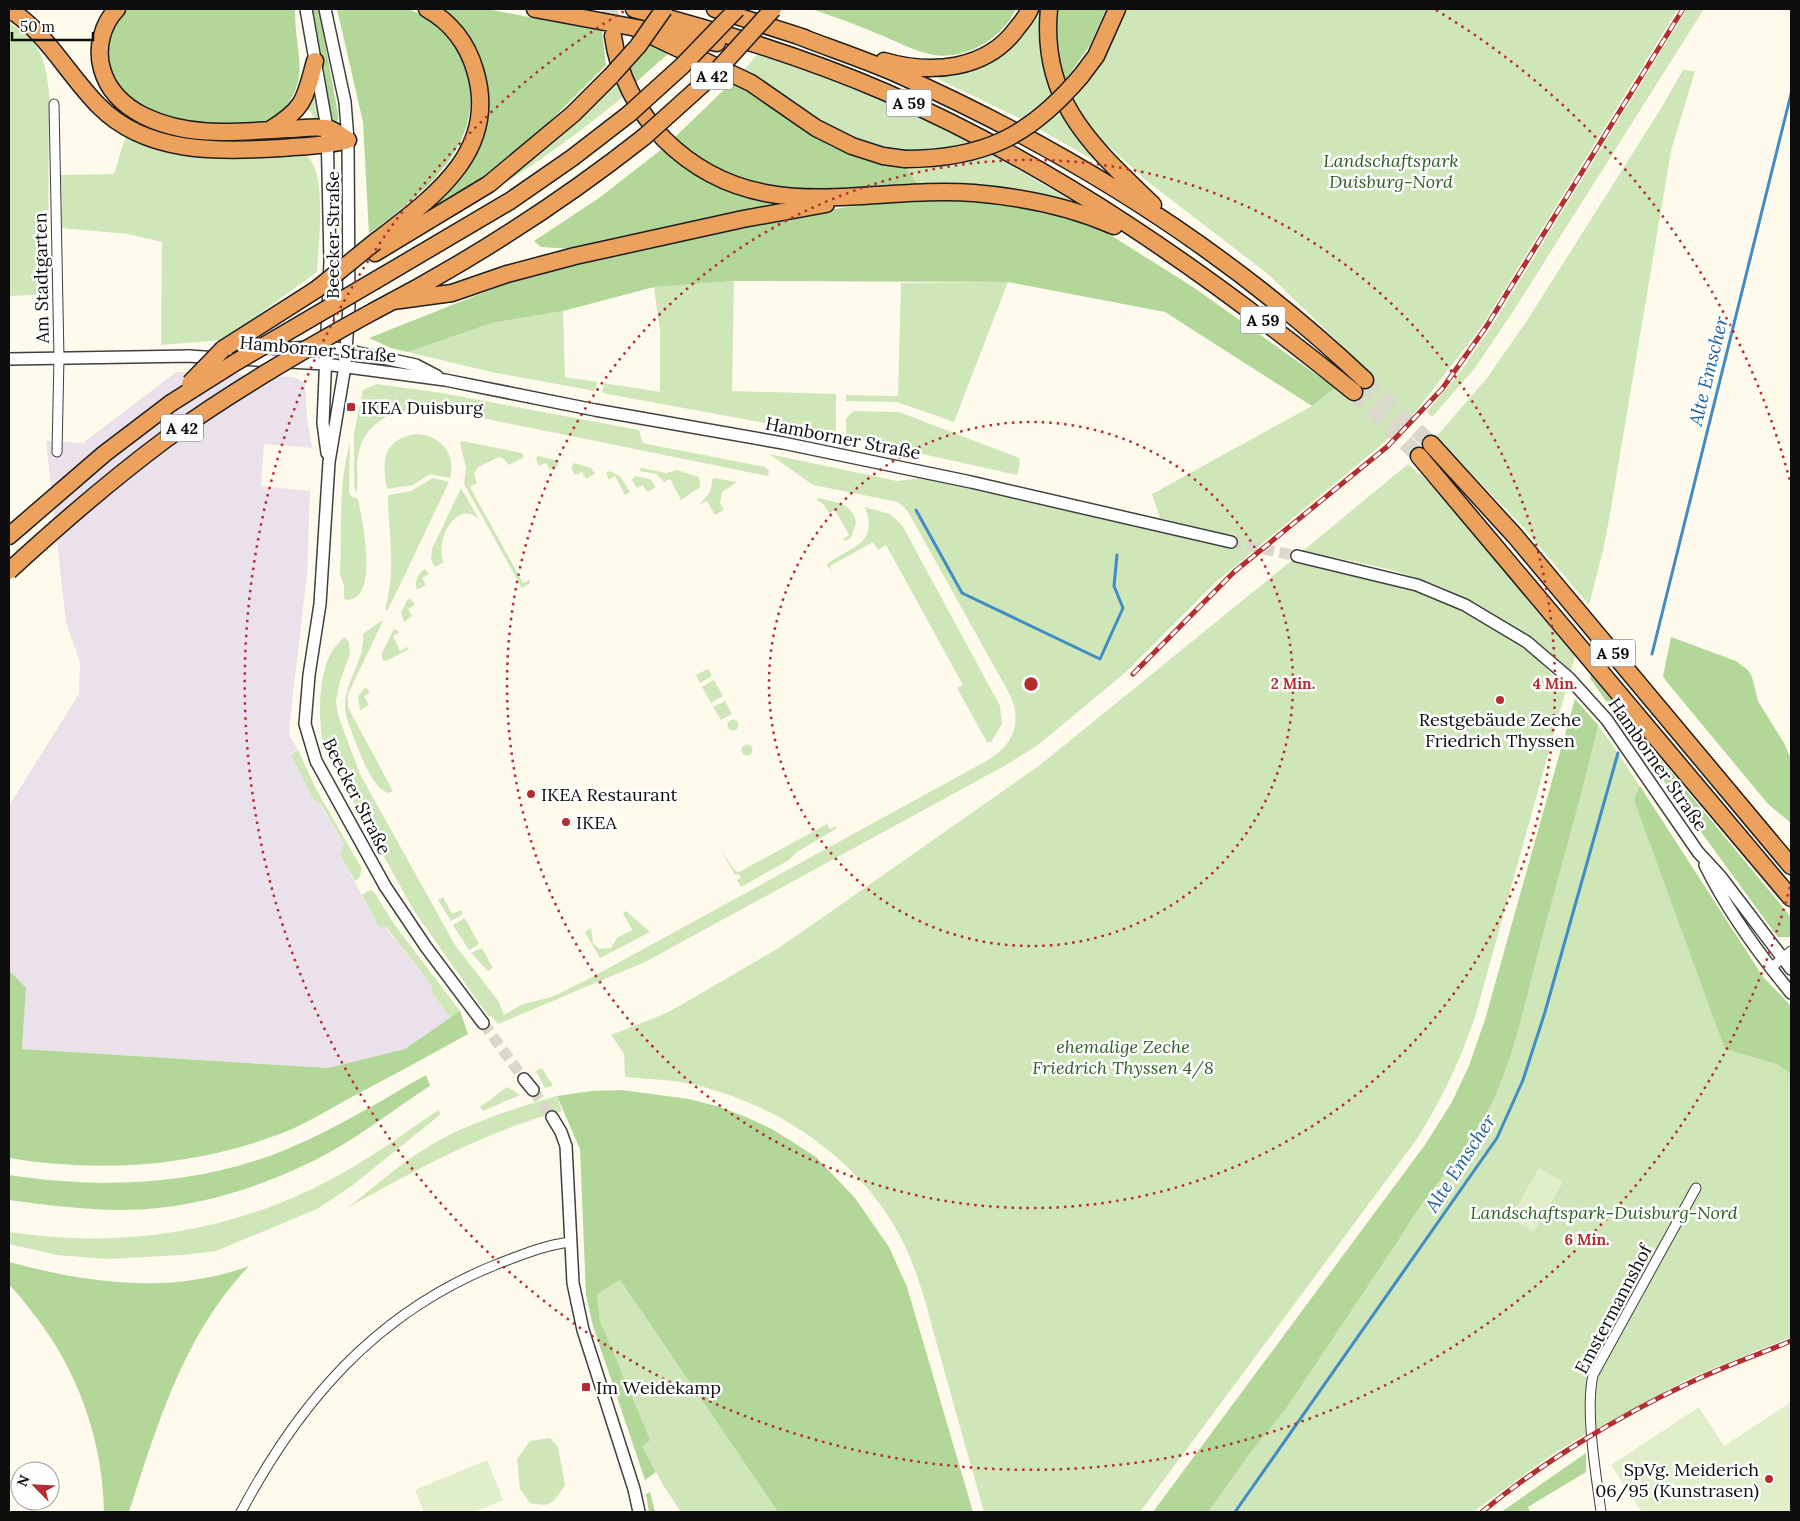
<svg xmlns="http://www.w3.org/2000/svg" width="1800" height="1521" viewBox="0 0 1800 1521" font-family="Lora,serif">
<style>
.industrial{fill:#eae1eb}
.green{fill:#cfe6b9}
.forest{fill:#b3d699}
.pitch{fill:#e1eeca}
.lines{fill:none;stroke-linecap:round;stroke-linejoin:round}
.stream{stroke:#408dc5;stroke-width:3}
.tertiary-tunnel{stroke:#dad7cb;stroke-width:11;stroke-dasharray:11 5.5;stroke-linecap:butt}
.motorway-tunnel{stroke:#dad7cb;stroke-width:16;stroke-dasharray:16 8;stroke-linecap:butt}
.minor-casing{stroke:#404040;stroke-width:11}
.tertiary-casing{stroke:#404040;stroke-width:14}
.motorway-casing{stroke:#1e1e1e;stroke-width:19}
.minor{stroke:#fff;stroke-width:9}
.tertiary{stroke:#fff;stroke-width:11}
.motorway{stroke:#eca25d;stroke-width:16}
.rail-casing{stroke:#b42d30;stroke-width:5}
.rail{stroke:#fff;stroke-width:3;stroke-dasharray:9;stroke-linecap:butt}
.motorway-bridge-casing{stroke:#1e1e1e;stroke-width:19;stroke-linecap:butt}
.motorway-bridge{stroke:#eca25d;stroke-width:16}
.ring{fill:none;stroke:#b42d30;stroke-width:2.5;stroke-dasharray:2.5 5}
.poi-dot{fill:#b42d30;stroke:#fff;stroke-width:2}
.labels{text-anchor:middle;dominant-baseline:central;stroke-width:5;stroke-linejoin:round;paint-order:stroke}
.shield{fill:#fff;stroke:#565656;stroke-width:1}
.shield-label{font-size:16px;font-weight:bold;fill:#0d0d0d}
.park-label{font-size:18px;font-style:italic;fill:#2c6021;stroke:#fff}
.street-label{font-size:18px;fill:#0d0d0d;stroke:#fff}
.poi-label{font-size:18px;fill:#0d0d0d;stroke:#fff;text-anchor:start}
.water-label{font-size:19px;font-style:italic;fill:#1d5f97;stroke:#fff}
.centre{fill:#b42d30;stroke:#fff;stroke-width:2.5}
.ring-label{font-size:15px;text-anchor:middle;font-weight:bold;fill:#b42d30;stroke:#fff;stroke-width:5;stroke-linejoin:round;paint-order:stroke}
</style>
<rect width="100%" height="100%" fill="#fefbed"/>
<!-- industrial -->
<path class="industrial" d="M176,372L294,377L305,383L307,417L312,448L264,444L261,486L310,491L307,575L289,728L290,737L298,750L291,754L344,844L340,855L377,924L385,927L432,986L431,991L450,1018L405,1049L328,1068L22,1049L26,988L9,970V806L79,694L80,662L66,623L46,441L83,443Z"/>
<!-- green -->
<path class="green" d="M1036,9H1040V53L1051,95L1021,119L938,79L940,75C984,70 1019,52 1036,9Z
M1127,9H1678L1482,326L1417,410L1380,446L1217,581L1126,672L1038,745L1006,765L645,962L498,1024L491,1016L489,1017L414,911L325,750C317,724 318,677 331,653C334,647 340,642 344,637L349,642L350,654L340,681L336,701L338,715L360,774L455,945L499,1002L504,1015L523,1004L552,997L596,975L990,759C1014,743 1022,722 1010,695L907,510L898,502L813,485L769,454L897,481L921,478L1226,547L1237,537L1160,518L1152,494L1312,406L1335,388L1347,398L1370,373L1269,275L1147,181L1106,144L1087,124L1073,101L1105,56Z
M1687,9H1704L1514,310L1475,368L1432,417L1427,412L1461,371L1490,329Z
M9,23C41,42 45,58 49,92L48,294L9,296Z
M757,55L790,63L881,98L970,143C876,173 816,121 742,72Z
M1683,70L1695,71L1671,151L1610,514L1603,551L1589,605L1523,527L1436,437L1487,378L1528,319L1660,110Z
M616,82L623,97C561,148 496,191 427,231L426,229Z
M315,91L319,121H315L311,112L304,107Z
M1061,112L1099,159L1097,162L1039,129Z
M126,135L307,156C328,174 318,245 317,272L223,340L161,345L162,242L128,234L61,228L60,175L114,174Z
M992,155L1070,200L1066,203L920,186L905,168C935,168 963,166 992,155Z
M734,281L732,391L836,394V436L602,393L604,383L660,392V331L654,287Z
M1008,282L954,422L897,402L846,401V395L898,396L901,283Z
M563,311L565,377L597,382L595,391L491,372L408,352L492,323Z
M377,384L442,393L639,430L642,442L647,444L765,467L769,471L768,476L437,409C398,406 361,419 357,463C357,472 359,486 356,493L354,488V433L363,390Z
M854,411L899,412L1019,458L1020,464L1017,475L846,437V418Z
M415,434C439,434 457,453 450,478L430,474L413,485L387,489C382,462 382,440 415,434Z
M462,441L522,453L524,457L509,465L504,459L499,457L478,467L474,474L477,483L470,487L523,583L530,580V583L522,588L464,484L466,468L460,443Z
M350,443L349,493L352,497L358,499C362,519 379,596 349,600L344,599V585L340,575C342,532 338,484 350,443Z
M538,456L556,460L559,465L550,470L546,463L539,466L536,459Z
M574,463L591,468L595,474L586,479L582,472L575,475L571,468Z
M1408,464L1433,486L1575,656L1571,671C1528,634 1483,603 1429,582C1389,567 1345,560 1303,551Z
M641,468L666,473L677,470L699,477L700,487L681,500L670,479L664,482L656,474L639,471Z
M609,471L620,476L630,492L625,495L615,476L609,480L606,473Z
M635,476L650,479L656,487L647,492L643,485L637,488L632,480Z
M433,478L449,482L388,610L385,609C397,565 388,538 388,495L411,491Z
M713,478L737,482L722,492L720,503L724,510L715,515L707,501L700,504L710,492Z
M461,488L479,519C456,498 434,542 444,562L435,567L431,560L432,549Z
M818,498C835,502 853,503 856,523L851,538L844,541L843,539L849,535L835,510L829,513L823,504L817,500Z
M865,507L890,514L902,525L1000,706L1002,724L991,742H987L957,688L963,685L886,545L878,550L873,542L830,566L832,573L827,565C846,546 880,548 865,507Z
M1291,561L1408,587L1451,604L1489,625L1533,654L1566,690L1475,1017C1459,1063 1443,1097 1417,1139L1140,1512H984C969,1458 953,1403 938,1348C928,1313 920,1277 904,1244C865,1164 785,1108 700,1086C676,1080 650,1079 625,1077L624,1054L611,1035L664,1014L681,1005L777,949L829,913L1040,765Z
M425,569L429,574L422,578L426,585L417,590C414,583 418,572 425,569Z
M411,599L415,605L408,609L412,616L404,622L401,613L407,600Z
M381,621H383L348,694V707L352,715L393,791L388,793C369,788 353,734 346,716C340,684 365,665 363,634Z
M394,629L400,632L393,636L400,651L407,647L409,649L386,661L382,659V653Z
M708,669L712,676L700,683L696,675Z
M714,680L723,696L711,703L702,687Z
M366,687L370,693L364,696L369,705L360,710L358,696Z
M1575,699L1598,725L1618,753L1763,977L1791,1006V1337L1688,1379L1583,1436L1550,1456L1473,1512H1153L1425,1145L1452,1102L1469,1066L1485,1020Z
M725,701L732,714L721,720L713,707Z
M727.5 725a5.5 5.5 0 1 1 11 0a5.5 5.5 0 1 1-11 0Z
M741.5 750a5.5 5.5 0 1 1 11 0a5.5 5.5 0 1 1-11 0Z
M298,750L316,789L362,869L359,878L355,881L340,855L344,844L321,804L314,800L291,755Z
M827,824L830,829L836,826L837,828L797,852L789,860L741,887L737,880L741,878L739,874L735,875L717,844L734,870L739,872Z
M370,890L374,892L394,924L460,1011L450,1018L431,991L432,986L386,927H380L377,924L362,895Z
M443,897L452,914L461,910L463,914L451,921L438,900Z
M626,911L650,932L600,958L585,932L591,928L593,943L599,949L611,948L617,938L632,930L623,913Z
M465,918L479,944L469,950L453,925Z
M482,948L493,968L488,971L471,953Z
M542,1068L553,1086L545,1088L536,1071Z
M507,1087L520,1095L483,1111L480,1107Z
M557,1096L562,1111C483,1132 418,1169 347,1208C372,1189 396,1167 423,1150C459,1126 515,1108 557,1096Z
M438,1110L441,1114L353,1185L317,1209L216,1251L183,1255L107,1259L57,1255L9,1244V1232C126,1250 242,1231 346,1171C378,1153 408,1131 438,1110Z
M620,1280L778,1512H681L663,1485L642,1446L619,1371L600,1321L597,1294Z
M550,1438L558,1447L565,1485C554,1502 552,1508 530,1503L520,1489L517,1459L530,1441Z"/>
<!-- forest -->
<path class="forest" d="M122,9H295C295,62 314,77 274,121L214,127L183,123L137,105L119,90L106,63L109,27Z
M312,9H319L338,114V120L335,122L331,121Z
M337,9H408C432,17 452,36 462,59C495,139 425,192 369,234L363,122Z
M440,9H487L602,31L606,65L533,138L485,175L420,218L419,216C439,201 458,184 471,162C499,114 491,38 440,9Z
M811,9H1016C1002,38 967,60 934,55C916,52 900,43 883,36C860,26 836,17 811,9Z
M1058,9H1106L1090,45L1064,82C1056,57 1056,34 1058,9Z
M649,44L669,53L634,84L628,69Z
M733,81C760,97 783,116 809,134C838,153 871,163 905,168L920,186C849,189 766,202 703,162C692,155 682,146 673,139Z
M662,149C704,186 734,196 789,204L574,249L541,247L534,241L599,198Z
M972,197L1064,215L1104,231L1193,287L1335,388L1312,406L1165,312L1008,282L734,281L654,287L563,311L492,323L408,352L391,348L369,338L505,284L596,258L756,223L834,209L876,203Z
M1671,637L1736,661L1748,670L1752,677L1758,701L1784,743L1791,759V823L1768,804L1666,681L1663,676Z
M1591,675L1791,917V937H1778L1774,932L1610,707L1590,678Z
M1575,699L1598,725C1581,799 1559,872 1540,945C1526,996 1516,1050 1494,1098C1472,1148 1430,1186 1403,1233L1287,1407L1249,1454L1208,1512H1153L1425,1145L1452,1102L1469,1066L1485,1020Z
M1640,786L1763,977L1791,1006V1074L1777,1064L1725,1049L1634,800Z
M9,970L26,988L22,1049L328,1068L405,1049L460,1011L468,1034C428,1056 388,1078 348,1099C325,1112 302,1126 277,1135C190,1167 99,1173 9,1158Z
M426,1075L430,1086C397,1107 366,1132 332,1151C281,1179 225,1199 167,1207C115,1214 60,1207 9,1200V1175C102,1189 196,1186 285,1150C334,1130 380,1101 426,1075Z
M622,1090L689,1099L720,1107L746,1117L772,1129L816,1157L855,1198L889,1247L907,1287L973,1512H778L620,1280L597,1294L600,1321L650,1440L642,1446L656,1472L645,1480L593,1326L586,1295L580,1149L557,1096L591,1091Z
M9,1262C87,1283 171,1295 249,1266C184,1334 157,1425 129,1512H104C103,1442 79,1373 36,1317C27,1306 20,1295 9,1285Z
M1586,1453V1472L1528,1507L1530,1512H1501Z
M650,1492L655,1512H649L646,1494Z"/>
<!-- pitch -->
<path class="pitch" d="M1539,1168L1563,1182L1534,1232L1510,1218Z
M1791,1402V1512H1642L1611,1465L1699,1407L1724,1446Z
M487,1460L503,1500L474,1512H424L415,1490Z"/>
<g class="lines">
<!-- stream -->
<path class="stream" d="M916,510L962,593L1100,659L1123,608L1114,586L1117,555
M1652,654L1791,94
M1235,1512L1497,1138L1523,1080L1545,1012L1618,753"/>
<!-- tertiary-tunnel -->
<path class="tertiary-tunnel" d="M1231,542L1297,556
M483,1023L524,1079
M533,1090L552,1117"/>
<!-- motorway-tunnel -->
<path class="motorway-tunnel" d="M610,9L613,36
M1365,380L1431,444
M1354,392L1419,456"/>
<defs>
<path id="minor" d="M54,104L59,358L57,452
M1772,967L1791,951
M241,1512C300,1401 376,1313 495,1265C521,1255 544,1245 571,1242
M1601,1512C1596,1474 1585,1411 1593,1375L1696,1188"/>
<path id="tertiary" d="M306,9L327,128L330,261L323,423L327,453
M325,9L345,102L348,140L349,306L345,366L329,462L320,604L309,675L305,724L316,761L385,886L426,947L483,1023
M260,350L326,346L416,365L437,376
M187,356L325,364L445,380L595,410L783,443L971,482L1231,542
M9,359L192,356
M1297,556L1417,585L1465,605L1527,642L1569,678L1607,720L1698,852L1721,877L1791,969
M1705,865C1727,910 1759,954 1791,993
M524,1079L533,1090
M552,1117L561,1132L566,1146L573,1283L583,1330L634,1489L639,1512"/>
<path id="motorway" d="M9,9C47,33 68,75 99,106C146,154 219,152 281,148C304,146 326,146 348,140
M117,9C102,24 96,49 102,69C108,91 124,106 144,116C189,138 237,132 286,129C299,129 312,126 325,128C332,128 341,136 348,140
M535,9L717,43
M634,9C719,31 804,57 885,92C1056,166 1210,275 1354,392
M715,9L805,38
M1049,9C1040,101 1092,146 1153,205
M635,28L751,83L816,128L852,146L883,156L905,159
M796,35C829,48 863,59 895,73C1066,149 1229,251 1365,380
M613,36C618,74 637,111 664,139C756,231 864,185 974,193C1022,197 1071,207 1114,226
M884,61C931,75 987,70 1017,28C1022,22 1027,16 1030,9
M1081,76L1096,56L1117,9
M271,129C305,108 305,98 315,61
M375,242C432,198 500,152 475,70C467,43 452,23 427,9
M375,253L489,184L573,114L611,76
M376,280L510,201L572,158L629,114
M393,301L452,293L507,274L575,256L743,219L826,204
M374,311C470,261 559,204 644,137
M223,349L317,289
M1431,444L1515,536L1791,866
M1419,456L1791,898
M9,536L104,454L171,403"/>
</defs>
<!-- minor casing -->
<use href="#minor" class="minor-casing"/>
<!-- tertiary casing -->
<use href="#tertiary" class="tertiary-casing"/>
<!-- motorway casing -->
<use href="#motorway" class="motorway-casing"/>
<!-- minor -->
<use href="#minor" class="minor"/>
<!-- tertiary -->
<use href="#tertiary" class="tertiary"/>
<!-- motorway -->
<use href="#motorway" class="motorway"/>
<defs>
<path id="rail" d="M1133,674L1234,572L1388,446L1442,389L1486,327L1683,9
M1482,1512C1541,1463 1619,1416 1689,1383C1722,1367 1757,1355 1791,1341"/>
</defs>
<!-- rail casing -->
<use href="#rail" class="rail-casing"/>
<!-- rail -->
<use href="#rail" class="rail"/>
<defs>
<path id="motorway-bridge" d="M611,76L638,46L664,9
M629,114L682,66L737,9
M644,137L714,74L773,9
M905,159C984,159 1030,136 1081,76
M317,289L375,242
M190,383L223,349
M171,403L236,362L376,280
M9,571C59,525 111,480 166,439C232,391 303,350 374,311"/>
</defs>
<!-- motorway-bridge casing -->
<use href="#motorway-bridge" class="motorway-bridge-casing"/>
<!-- motorway-bridge -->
<use href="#motorway-bridge" class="motorway-bridge"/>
</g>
<!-- distance rings -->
<g class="ring">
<circle cx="1031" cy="684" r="262"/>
<circle cx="1031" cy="684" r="524"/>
<path d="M1790 887A786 786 0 1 1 626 10M1436 10A786 786 0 0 1 1790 481"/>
</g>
<!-- markers -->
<g class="poi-dot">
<rect x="346" y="402" width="10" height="10" rx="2.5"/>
<circle cx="1500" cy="700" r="5"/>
<circle cx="531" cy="794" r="5"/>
<circle cx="566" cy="822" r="5"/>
<rect x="581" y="1382" width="10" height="10" rx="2.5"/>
<circle cx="1769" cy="1479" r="5"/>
</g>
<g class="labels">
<!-- shield labels -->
<g class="shield">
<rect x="691" y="62.5" width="42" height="27" rx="4"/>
<rect x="886.5" y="89.5" width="45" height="27" rx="4"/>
<rect x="1240.5" y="306.5" width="45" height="27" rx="4"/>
<rect x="161" y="414.5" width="42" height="27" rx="4"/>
<rect x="1590.5" y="639.5" width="45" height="27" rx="4"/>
</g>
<g class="shield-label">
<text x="712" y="76">A 42</text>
<text x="909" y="103">A 59</text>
<text x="1263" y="320">A 59</text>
<text x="182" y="428">A 42</text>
<text x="1613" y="653">A 59</text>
</g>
<!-- park labels -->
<g class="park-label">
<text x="1391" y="160">Landschaftspark<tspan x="1391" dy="21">Duisburg-Nord</tspan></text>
<text x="1123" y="1046">ehemalige Zeche<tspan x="1123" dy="21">Friedrich Thyssen 4/8</tspan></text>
<text x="1604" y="1212">Landschaftspark-Duisburg-Nord</text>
</g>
<!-- street labels -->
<g class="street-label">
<text transform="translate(332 235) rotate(-90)">Beecker Straße</text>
<text transform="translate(41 278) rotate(-91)">Am Stadtgarten</text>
<text transform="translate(318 349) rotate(5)">Hamborner Straße</text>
<text transform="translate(843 438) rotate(11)">Hamborner Straße</text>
<text transform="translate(1658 764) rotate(55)">Hamborner Straße</text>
<text transform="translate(357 796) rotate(63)">Beecker Straße</text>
<text transform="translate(1613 1309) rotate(-62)">Emstermannshof</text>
</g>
<!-- poi labels -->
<g class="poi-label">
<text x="361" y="407">IKEA Duisburg</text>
<text x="1500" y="719" text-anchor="middle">Restgebäude Zeche<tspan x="1500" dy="21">Friedrich Thyssen</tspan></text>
<text x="541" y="794">IKEA Restaurant</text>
<text x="576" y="822">IKEA</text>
<text x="596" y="1387">Im Weidekamp</text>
<text x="1759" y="1469" text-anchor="end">SpVg. Meiderich<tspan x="1759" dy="21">06/95 (Kunstrasen)</tspan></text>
</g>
<!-- water labels -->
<g class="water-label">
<text transform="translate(1708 371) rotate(-76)">Alte Emscher</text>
<text transform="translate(1460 1163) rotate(-57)">Alte Emscher</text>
</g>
</g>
<circle cx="1031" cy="684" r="8" class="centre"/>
<g class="ring-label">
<text x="1293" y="689">2 Min.</text>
<text x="1555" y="689">4 Min.</text>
<text x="1587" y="1245">6 Min.</text>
</g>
<!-- border -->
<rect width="1800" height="1521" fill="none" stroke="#0d0d0d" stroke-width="20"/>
<!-- north arrow -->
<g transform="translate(35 1486) rotate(294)"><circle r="24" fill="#ffffff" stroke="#9e9e9e"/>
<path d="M0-4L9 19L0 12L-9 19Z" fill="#b42d30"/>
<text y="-8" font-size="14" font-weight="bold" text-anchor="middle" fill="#0d0d0d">N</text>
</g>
<!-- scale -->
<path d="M12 32v8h81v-8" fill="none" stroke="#0d0d0d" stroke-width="2.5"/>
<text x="20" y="32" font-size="15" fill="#0d0d0d" stroke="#ffffff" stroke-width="4" paint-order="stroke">50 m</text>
</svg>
